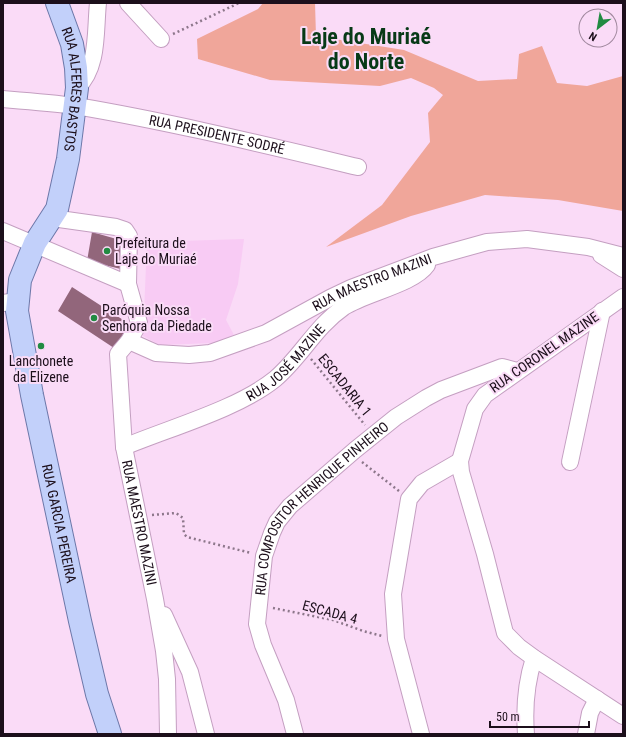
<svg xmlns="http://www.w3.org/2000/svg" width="626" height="737" viewBox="0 0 626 737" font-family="'Roboto Condensed',sans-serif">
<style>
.built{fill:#f8cbf4}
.green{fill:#f0a69a}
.building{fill:#92667b}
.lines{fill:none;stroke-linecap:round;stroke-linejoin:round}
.minor-casing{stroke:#c49fc1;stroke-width:18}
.primary-casing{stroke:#6d78a9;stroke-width:24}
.path{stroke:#8d778b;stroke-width:2.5;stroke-dasharray:2 3;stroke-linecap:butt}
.minor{stroke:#fff;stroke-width:16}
.primary{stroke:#c2d0fa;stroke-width:22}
.poi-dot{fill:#218b42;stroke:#fadbf7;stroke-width:1.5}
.labels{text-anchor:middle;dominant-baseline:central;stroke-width:4;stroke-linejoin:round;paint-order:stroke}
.street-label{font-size:14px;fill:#1c0f1b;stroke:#fadbf7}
.poi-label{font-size:14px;fill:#1c0f1b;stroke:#fadbf7;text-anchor:start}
.town-label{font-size:22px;font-weight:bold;fill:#073a17;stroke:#fadbf7}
</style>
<rect width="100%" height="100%" fill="#fadbf7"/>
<!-- built -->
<path class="built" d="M244,239L238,284L226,320L234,335L214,343L160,345L143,336L147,242Z"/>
<!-- green -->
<path class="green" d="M263,3H315L316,36L404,50L478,81L517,79L519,54L542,46L557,83L587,86L623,76V211L558,200L485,195L411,216L326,247L382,205L430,142L428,113L443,95L434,88L411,78L380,86L270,80L198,59L197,39L258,9Z"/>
<!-- building -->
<path class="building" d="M92,232L127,242L121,269L87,261Z
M72,287L131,325L114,348L58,311Z"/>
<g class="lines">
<defs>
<g id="minor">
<path d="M128,3L161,39"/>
<path d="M77,88C99,67 95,31 98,3"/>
<path id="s1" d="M3,99C27,101 52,103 76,106C171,122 265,145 358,167"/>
<path id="s2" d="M52,218L116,227L125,230L129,236L128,284L139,323L129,341L118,354L124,447L155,599L164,651L167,679L168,734"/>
<path d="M3,231L128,284"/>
<path d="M601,255L623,269"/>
<path d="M623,297L485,395L475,409L471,423L460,461L461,472L485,554L505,633L519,647L534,658L623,716"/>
<path d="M3,303L17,301"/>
<path id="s3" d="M129,341L156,353L189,355L210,353L266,333L330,298L351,288L433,257L487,242L527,239L588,247L623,256"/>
<path id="s4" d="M124,447C169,428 238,409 275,379C301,357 315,327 344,307C366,293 414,284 427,265"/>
<path d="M570,462L602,311"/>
<path d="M164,615L190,672L206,734"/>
<path id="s5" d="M295,734L286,700L263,645L257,624L264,556L272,533L277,522L290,506L355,450L396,417L426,398L441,390L502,367L517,371"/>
<path d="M421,734L396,639L393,594L409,499L422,483L460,461"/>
<path d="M526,734C524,708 526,683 534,658"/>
<path d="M586,734L590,713L597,699"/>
</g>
<g id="primary">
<path id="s6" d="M57,3L72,44L76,68L77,88L68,159L57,209L35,243L20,280L17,311L32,395L80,621L97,694L110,734"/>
</g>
</defs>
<!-- minor casing -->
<use href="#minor" class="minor-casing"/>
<!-- primary casing -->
<use href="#primary" class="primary-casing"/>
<!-- path -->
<path class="path" d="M173,34L239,3
M311,359L365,425
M362,462L399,491
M152,515L176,513L183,518L184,534L187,537L251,553
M273,608L333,620L363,631L382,636"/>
<!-- minor -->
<use href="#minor" class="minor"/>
<!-- primary -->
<use href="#primary" class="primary"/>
</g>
<!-- markers -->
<g class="poi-dot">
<circle cx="107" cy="251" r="4"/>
<circle cx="94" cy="318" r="4"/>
<circle cx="41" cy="346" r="4"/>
</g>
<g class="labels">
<!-- street labels -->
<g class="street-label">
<text stroke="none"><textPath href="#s6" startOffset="89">RUA ALFERES BASTOS</textPath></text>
<text stroke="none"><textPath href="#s1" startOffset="217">RUA PRESIDENTE SODRÉ</textPath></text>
<text stroke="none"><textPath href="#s3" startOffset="261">RUA MAESTRO MAZINI</textPath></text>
<text transform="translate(544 352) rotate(-35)">RUA CORONEL MAZINE</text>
<text stroke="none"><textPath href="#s4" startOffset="185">RUA JOSÉ MAZINE</textPath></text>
<text transform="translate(345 385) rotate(51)">ESCADARIA 1</text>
<text stroke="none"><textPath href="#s5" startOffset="257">RUA COMPOSITOR HENRIQUE PINHEIRO</textPath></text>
<text stroke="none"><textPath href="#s6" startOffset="539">RUA GARCIA PEREIRA</textPath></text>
<text stroke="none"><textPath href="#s2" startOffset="378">RUA MAESTRO MAZINI</textPath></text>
<text transform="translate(330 612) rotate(15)">ESCADA 4</text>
</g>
<!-- poi labels -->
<g class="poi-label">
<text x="115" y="243">Prefeitura de<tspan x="115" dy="16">Laje do Muriaé</tspan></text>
<text x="102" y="310">Paróquia Nossa<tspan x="102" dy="16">Senhora da Piedade</tspan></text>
<text x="41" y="361" text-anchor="middle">Lanchonete<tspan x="41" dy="16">da Elizene</tspan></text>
</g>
<!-- town labels -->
<g class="town-label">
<text x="366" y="36">Laje do Muriaé<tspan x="366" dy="25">do Norte</tspan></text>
</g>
</g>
<!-- border -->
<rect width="626" height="737" fill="none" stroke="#1c0f1b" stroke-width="8"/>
<!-- north arrow -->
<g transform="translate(598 28) rotate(211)"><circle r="19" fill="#fadbf7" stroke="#a1899f"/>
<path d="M0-3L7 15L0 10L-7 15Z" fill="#218b42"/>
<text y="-6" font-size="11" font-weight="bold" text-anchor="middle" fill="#1c0f1b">N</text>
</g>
<!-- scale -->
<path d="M490 721v6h99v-6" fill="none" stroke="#1c0f1b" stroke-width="2"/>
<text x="496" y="721" font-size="12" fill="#1c0f1b" stroke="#fadbf7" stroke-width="3" paint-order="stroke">50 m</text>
</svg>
